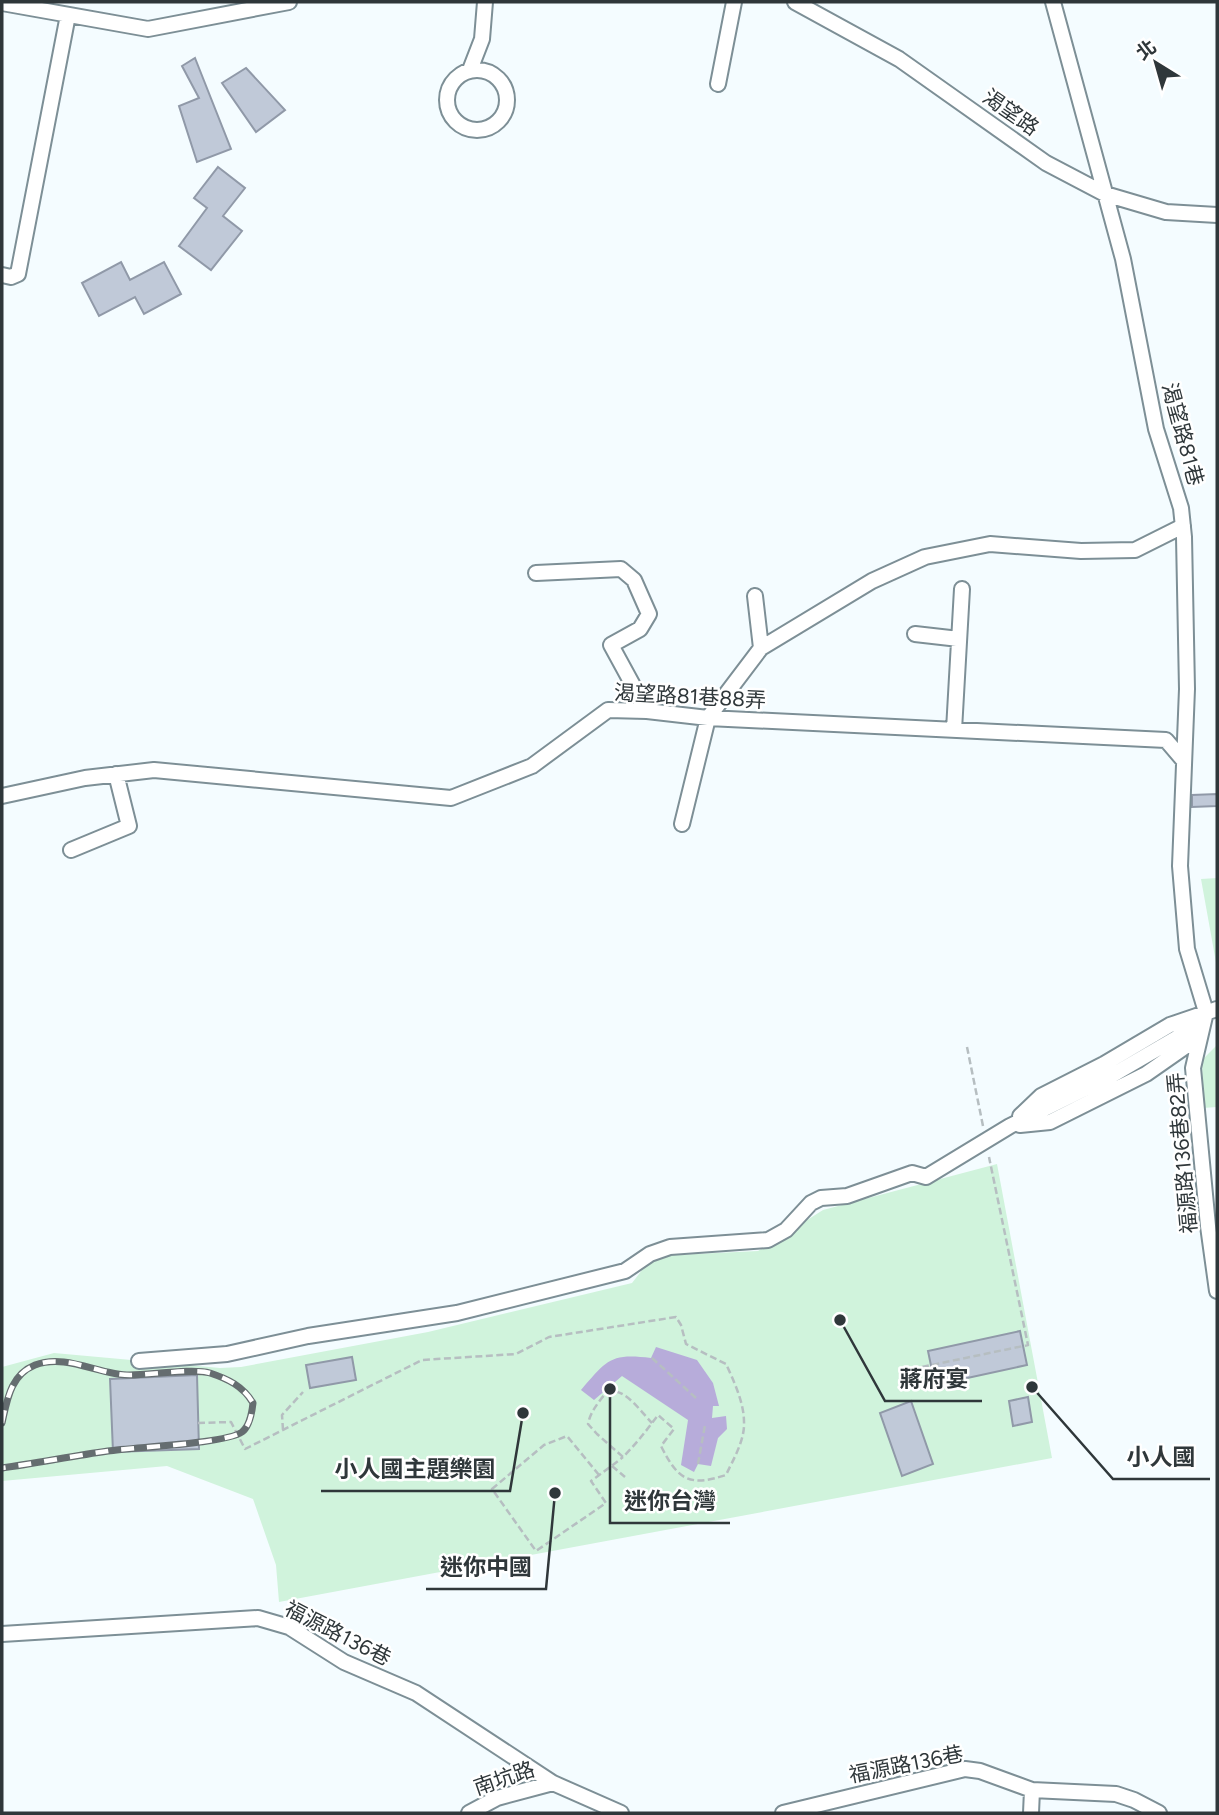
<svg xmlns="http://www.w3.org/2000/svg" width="1219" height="1815" viewBox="0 0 1219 1815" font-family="Figtree,'Noto Sans TC',sans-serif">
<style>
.green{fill:#d0f3dc}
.water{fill:#b7acda}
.building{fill:#c0c9d8;stroke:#9099a8;stroke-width:2}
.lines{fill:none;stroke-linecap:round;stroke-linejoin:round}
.minor-casing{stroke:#7d8f96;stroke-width:18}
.path{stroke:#b6bec1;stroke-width:2.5;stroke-dasharray:7 3.5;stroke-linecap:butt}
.minor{stroke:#fff;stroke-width:14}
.rail-casing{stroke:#656d70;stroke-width:7}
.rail{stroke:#fff;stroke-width:4.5;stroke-dasharray:13;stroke-linecap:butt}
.labels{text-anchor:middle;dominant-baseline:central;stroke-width:5;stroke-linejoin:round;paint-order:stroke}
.street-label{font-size:21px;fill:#2f373a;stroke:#fff}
.leader{fill:none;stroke:#2f373a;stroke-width:2.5}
.callout-dot{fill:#2f373a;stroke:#fff;stroke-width:2.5}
.callout-label{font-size:23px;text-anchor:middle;font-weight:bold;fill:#2f373a;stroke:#fff;stroke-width:5;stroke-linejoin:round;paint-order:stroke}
</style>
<rect width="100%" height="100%" fill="#f4fcff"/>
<!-- green -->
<path class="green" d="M1217,878V968L1201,879Z
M1217,1045V1107L1203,1108L1202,1060Z
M997,1164L1052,1458L279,1602L276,1565L253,1499L167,1466L2,1481V1367L54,1353L220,1368L241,1367L428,1332L632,1283L653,1256L758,1251L823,1210Z"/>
<!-- water -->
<path class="water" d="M656,1347L697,1360L713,1383L719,1406H713L712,1418L726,1416L727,1429L718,1438L711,1466L698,1464L694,1472L681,1465L688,1420L622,1376L594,1400L581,1390C607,1360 610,1353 651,1358Z"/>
<!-- building -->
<path class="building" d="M195,58L231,149L197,162L179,106L199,98L182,66Z
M246,68L285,110L256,132L222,83Z
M218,167L245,188L223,216L242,231L211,270L179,246L207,208L194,198Z
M121,262L130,280L164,262L181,294L144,314L135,297L99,316L82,283Z
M1217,794V806L1192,807V795Z
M1020,1331L1027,1365L935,1385L928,1351Z
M352,1357L356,1380L310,1388L306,1365Z
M197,1375L199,1449L113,1452L110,1379Z
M1028,1397L1032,1422L1013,1426L1009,1401Z
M911,1401L933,1464L902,1476L880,1413Z"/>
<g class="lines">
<defs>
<path id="minor" d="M795,2L899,59L1046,163L1105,194L1166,212L1217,215
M1053,2L1123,259L1156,429L1181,508L1184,537L1187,689L1180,866L1187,949L1206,1012L1193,1068L1208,1226L1217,1291
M2,3L148,29L289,2
M447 100a30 30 0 1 1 60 0a30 30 0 1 1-60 0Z
M470,70L482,39L485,2
M718,84L734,2
M2,275L11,277L18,274L68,15
M536,573L621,569L634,580L649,614L640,629L611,645L647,711
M755,596L761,648
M915,634L959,639
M954,730L962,589
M2,796L85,778L154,770L451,798L532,766L608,710L647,711L708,718L1166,740L1184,761
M682,824L708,718L761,648L872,581L925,557L990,544L1081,551L1135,550L1183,526
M71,850L129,826L116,774
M1020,1116L1041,1096L1104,1064L1170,1025L1217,1009
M1020,1125L1050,1122L1146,1074L1189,1044L1197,1028
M139,1361L227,1354L308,1336L457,1313L625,1271L650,1254L670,1247L768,1240L786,1230L811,1203L821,1198L847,1196L912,1173L926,1177L1010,1126L1111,1076L1178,1037L1206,1012
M2,1634L258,1618L289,1627L344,1662L416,1693L553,1783L621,1813
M469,1813L497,1798L553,1783
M783,1813L965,1769L980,1771L1032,1790L1116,1794L1134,1800L1159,1813
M1031,1813L1032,1790"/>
</defs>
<!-- minor casing -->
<use href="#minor" class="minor-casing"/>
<!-- path -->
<path class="path" d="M967,1047L983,1126
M652,1358L696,1398
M922,1367L1028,1345L989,1157
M198,1423L231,1422L245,1449L422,1360L516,1354L549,1337L676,1317L681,1325L686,1344L726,1364C734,1381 744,1403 744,1422C745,1440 733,1460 726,1475C689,1487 678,1480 661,1446L674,1429L658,1415C647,1430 636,1444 623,1457L597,1434L588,1424C590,1414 595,1407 601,1399C617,1376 640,1411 652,1423
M283,1430L282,1415L303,1392
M698,1464L705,1425
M612,1466L625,1477
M599,1475L567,1436L544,1445L492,1489L536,1551L606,1503L591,1481C602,1473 613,1465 623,1457"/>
<!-- minor -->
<use href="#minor" class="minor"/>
<defs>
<path id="rail" d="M2,1423C7,1401 10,1375 35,1365C66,1353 99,1375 130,1375C151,1375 192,1368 210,1373C228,1379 243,1386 253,1403C252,1412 250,1426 242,1432C225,1444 133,1447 108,1451C73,1456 37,1463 2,1468"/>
</defs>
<!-- rail casing -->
<use href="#rail" class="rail-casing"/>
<!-- rail -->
<use href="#rail" class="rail"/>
</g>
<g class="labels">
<!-- street labels -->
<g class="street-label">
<text transform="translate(1011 112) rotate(35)">渴望路</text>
<text transform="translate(1183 434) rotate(75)">渴望路81巷</text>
<text transform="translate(690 696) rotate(3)">渴望路81巷88弄</text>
<text transform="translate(1182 1153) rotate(-95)">福源路136巷82弄</text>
<text transform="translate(338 1633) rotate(27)">福源路136巷</text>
<text transform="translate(906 1764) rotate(-11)">福源路136巷</text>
<text transform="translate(504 1778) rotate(-19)">南坑路</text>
</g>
</g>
<!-- callouts -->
<path class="leader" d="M840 1320L885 1401H982M1032 1387L1113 1479H1210M523 1413L510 1491H321M610 1389L610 1523H730M555 1493L546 1589H426"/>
<g class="callout-dot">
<circle cx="840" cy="1320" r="7"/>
<circle cx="1032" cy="1387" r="7"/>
<circle cx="523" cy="1413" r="7"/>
<circle cx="610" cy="1389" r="7"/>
<circle cx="555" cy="1493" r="7"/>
</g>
<g class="callout-label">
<text x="934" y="1387">蔣府宴</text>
<text x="1161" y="1465">小人國</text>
<text x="415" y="1477">小人國主題樂園</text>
<text x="670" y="1509">迷你台灣</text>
<text x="486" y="1575">迷你中國</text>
</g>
<!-- border -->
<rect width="1219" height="1815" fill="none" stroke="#2f373a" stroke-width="7"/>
<!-- north arrow -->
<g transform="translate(1156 63) rotate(323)" stroke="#ffffff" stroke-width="5" paint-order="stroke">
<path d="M0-5L12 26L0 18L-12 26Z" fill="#2f373a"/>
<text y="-10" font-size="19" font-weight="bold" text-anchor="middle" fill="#2f373a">北</text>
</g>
</svg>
